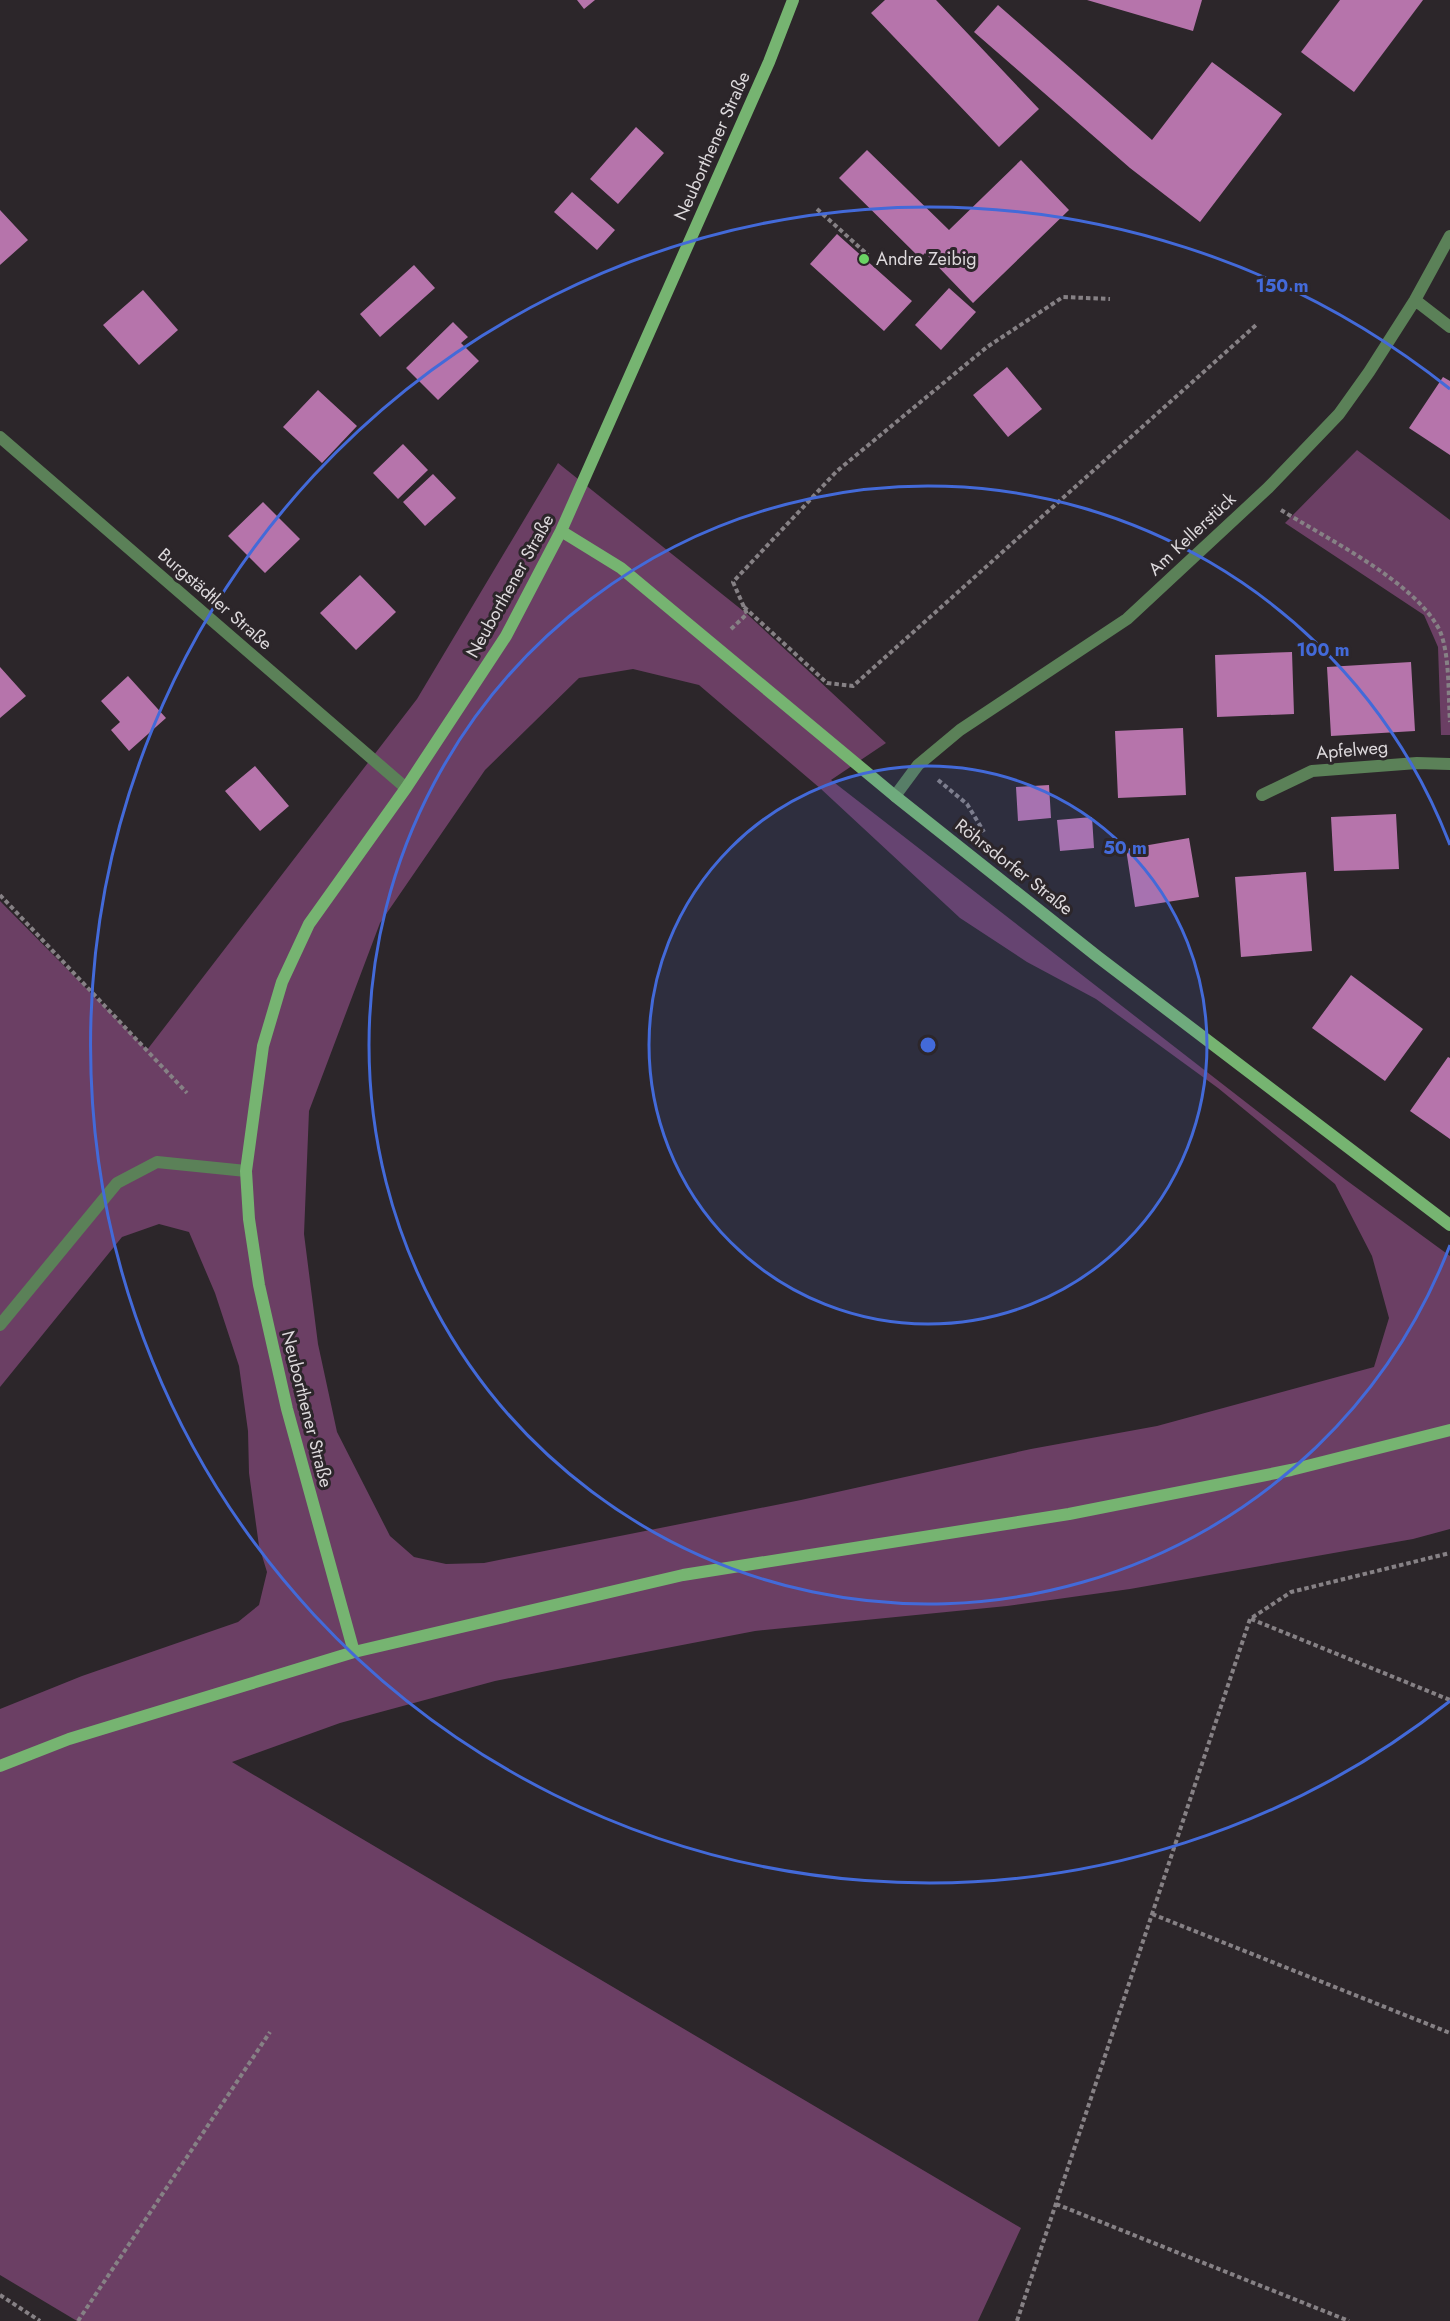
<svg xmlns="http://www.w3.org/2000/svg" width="1450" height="2321" viewBox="0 0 1450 2321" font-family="Jost,sans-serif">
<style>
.green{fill:#6b3f64;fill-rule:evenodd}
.building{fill:#b674ab}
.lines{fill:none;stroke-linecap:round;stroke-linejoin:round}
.path{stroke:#868185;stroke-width:4;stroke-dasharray:4.5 3;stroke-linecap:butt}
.street{stroke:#5b8158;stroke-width:12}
.secondary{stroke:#76b471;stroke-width:12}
.ring{fill:none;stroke:#436ad9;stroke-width:3}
.poi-dot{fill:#6ad364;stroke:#2c262a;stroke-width:2}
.labels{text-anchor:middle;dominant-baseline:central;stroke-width:6;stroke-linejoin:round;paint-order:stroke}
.street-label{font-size:18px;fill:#ddd9dc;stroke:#2c262a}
.poi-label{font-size:18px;fill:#ddd9dc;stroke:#2c262a;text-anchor:start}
.centre{fill:#436ad9;stroke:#2c262a;stroke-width:3}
.ring-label{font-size:18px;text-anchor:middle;font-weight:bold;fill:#436ad9;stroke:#2c262a;stroke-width:6;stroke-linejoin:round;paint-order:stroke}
</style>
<rect width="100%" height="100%" fill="#2c262a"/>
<!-- green -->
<path class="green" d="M1357,450L1450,520V735H1441L1438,647L1424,615L1285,523Z
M558,463L747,614L886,743L831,780L1346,1180L1450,1256V1529L1413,1539L1130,1589L1007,1606L755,1631L495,1681L340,1723L232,1762L1021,2228L978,2321H77L0,2275V1709L82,1676L238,1622L259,1605L267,1572L259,1546L249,1473L248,1431L239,1366L215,1293L189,1232L159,1224L122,1237L0,1387V901L147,1050L417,699ZM633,669L699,685L821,789L960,918L1027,962L1096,999L1218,1088L1335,1184L1372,1256L1389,1318L1374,1367L1157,1426L1031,1449L801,1500L484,1563L446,1564L414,1557L390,1536L337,1432L318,1344L304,1234L309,1111L380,923L485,770L579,678Z"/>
<!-- building -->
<path class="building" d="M577,0H595L584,9Z
M885,0H936L1039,109L999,147L871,13Z
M1087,0H1202L1193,31Z
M1340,0H1423L1354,92L1301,52Z
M998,5L1152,140L1212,62L1282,114L1200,222L1130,168L974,32Z
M636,127L664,153L618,204L590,179Z
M867,150L949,230L1021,160L1069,210L973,303L925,253L920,258L839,178Z
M572,192L615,230L597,250L554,212Z
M0,210L28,240L0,265Z
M837,234L912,301L884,331L810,264Z
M414,265L435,288L380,337L360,314Z
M949,288L976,312L941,350L915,325Z
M143,290L178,330L139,365L103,325Z
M453,322L468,337L461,343L479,361L438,400L406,368Z
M1007,367L1042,409L1008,437L973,395Z
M1443,377L1450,381V455L1409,428Z
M318,390L357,426L322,463L283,427Z
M403,444L428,470L398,499L373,473Z
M433,474L456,498L425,526L403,502Z
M263,502L300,539L265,573L228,536Z
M360,575L396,612L356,650L320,613Z
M1292,652L1294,714L1217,717L1215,655Z
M1411,662L1415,731L1331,736L1327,667Z
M0,667L26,696L0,718Z
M128,676L166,718L129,751L111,730L120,722L101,701Z
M1183,728L1186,795L1118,798L1115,731Z
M255,766L289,806L260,831L225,791Z
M1049,785L1051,818L1018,821L1016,787Z
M1396,814L1399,869L1334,871L1331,817Z
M1092,817L1094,848L1060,851L1057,820Z
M1189,838L1199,897L1135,907L1126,849Z
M1306,872L1312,951L1241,957L1235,877Z
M1351,975L1423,1029L1385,1081L1312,1028Z
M1448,1057L1450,1058V1139L1410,1111Z"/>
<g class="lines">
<!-- path -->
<path class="path" d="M817,209L868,255
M1281,510C1327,539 1416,582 1440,631C1450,656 1448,694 1450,722
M744,607L827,683L853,686L1256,325
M731,629L747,614L733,582L837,471L987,347L1063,297L1110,299
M938,780L967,804L984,832
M0,895L187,1093
M1251,1619L1450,1700
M1152,1914L1450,2033
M1056,2204L1349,2321
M0,2295L40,2321
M78,2321L270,2032
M1017,2321L1250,1619L1291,1592L1450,1553"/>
<!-- street -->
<path class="street" d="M1415,300L1450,327
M0,437L406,788
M1262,795L1312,771L1417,763L1450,764
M895,796L918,765L960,730L1127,619L1268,488L1339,414L1369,372L1415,300L1450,236
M0,1325L117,1183L157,1162L246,1171"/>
<!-- secondary -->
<path class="secondary" d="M561,531L621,568L895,796L1098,957L1450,1225
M354,1652L287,1409L259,1285L249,1219L246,1171L263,1046L282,982L309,924L406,788L506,636L561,531L769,62L793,0
M0,1766L69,1739L354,1652L683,1575L1069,1514L1291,1470L1450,1430"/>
</g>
<!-- distance rings -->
<circle cx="928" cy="1045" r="279" fill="#436ad9" fill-opacity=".12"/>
<g class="ring">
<circle cx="928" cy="1045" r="279"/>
<path d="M1450 1245A559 559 0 1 1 1450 845"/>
<path d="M1450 1701A838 838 0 1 1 1450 389"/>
</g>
<!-- markers -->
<circle class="poi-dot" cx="864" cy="259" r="6"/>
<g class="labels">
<!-- street labels -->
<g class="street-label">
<text transform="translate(712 146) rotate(-66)">Neuborthener Straße</text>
<text transform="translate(1192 534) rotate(-43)">Am Kellerstück</text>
<text transform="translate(510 586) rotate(-61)">Neuborthener Straße</text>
<text transform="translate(215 599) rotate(41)">Burgstädtler Straße</text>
<text transform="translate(1352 750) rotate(-5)">Apfelweg</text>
<text transform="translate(1014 867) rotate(38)">Röhrsdorfer Straße</text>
<text transform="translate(307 1409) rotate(76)">Neuborthener Straße</text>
</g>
<!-- poi labels -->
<g class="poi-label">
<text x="876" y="259">Andre Zeibig</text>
</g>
</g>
<circle cx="928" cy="1045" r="9" class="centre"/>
<g class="ring-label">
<text x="1282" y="292">150 m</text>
<text x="1323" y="656">100 m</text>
<text x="1125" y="854">50 m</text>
</g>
</svg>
